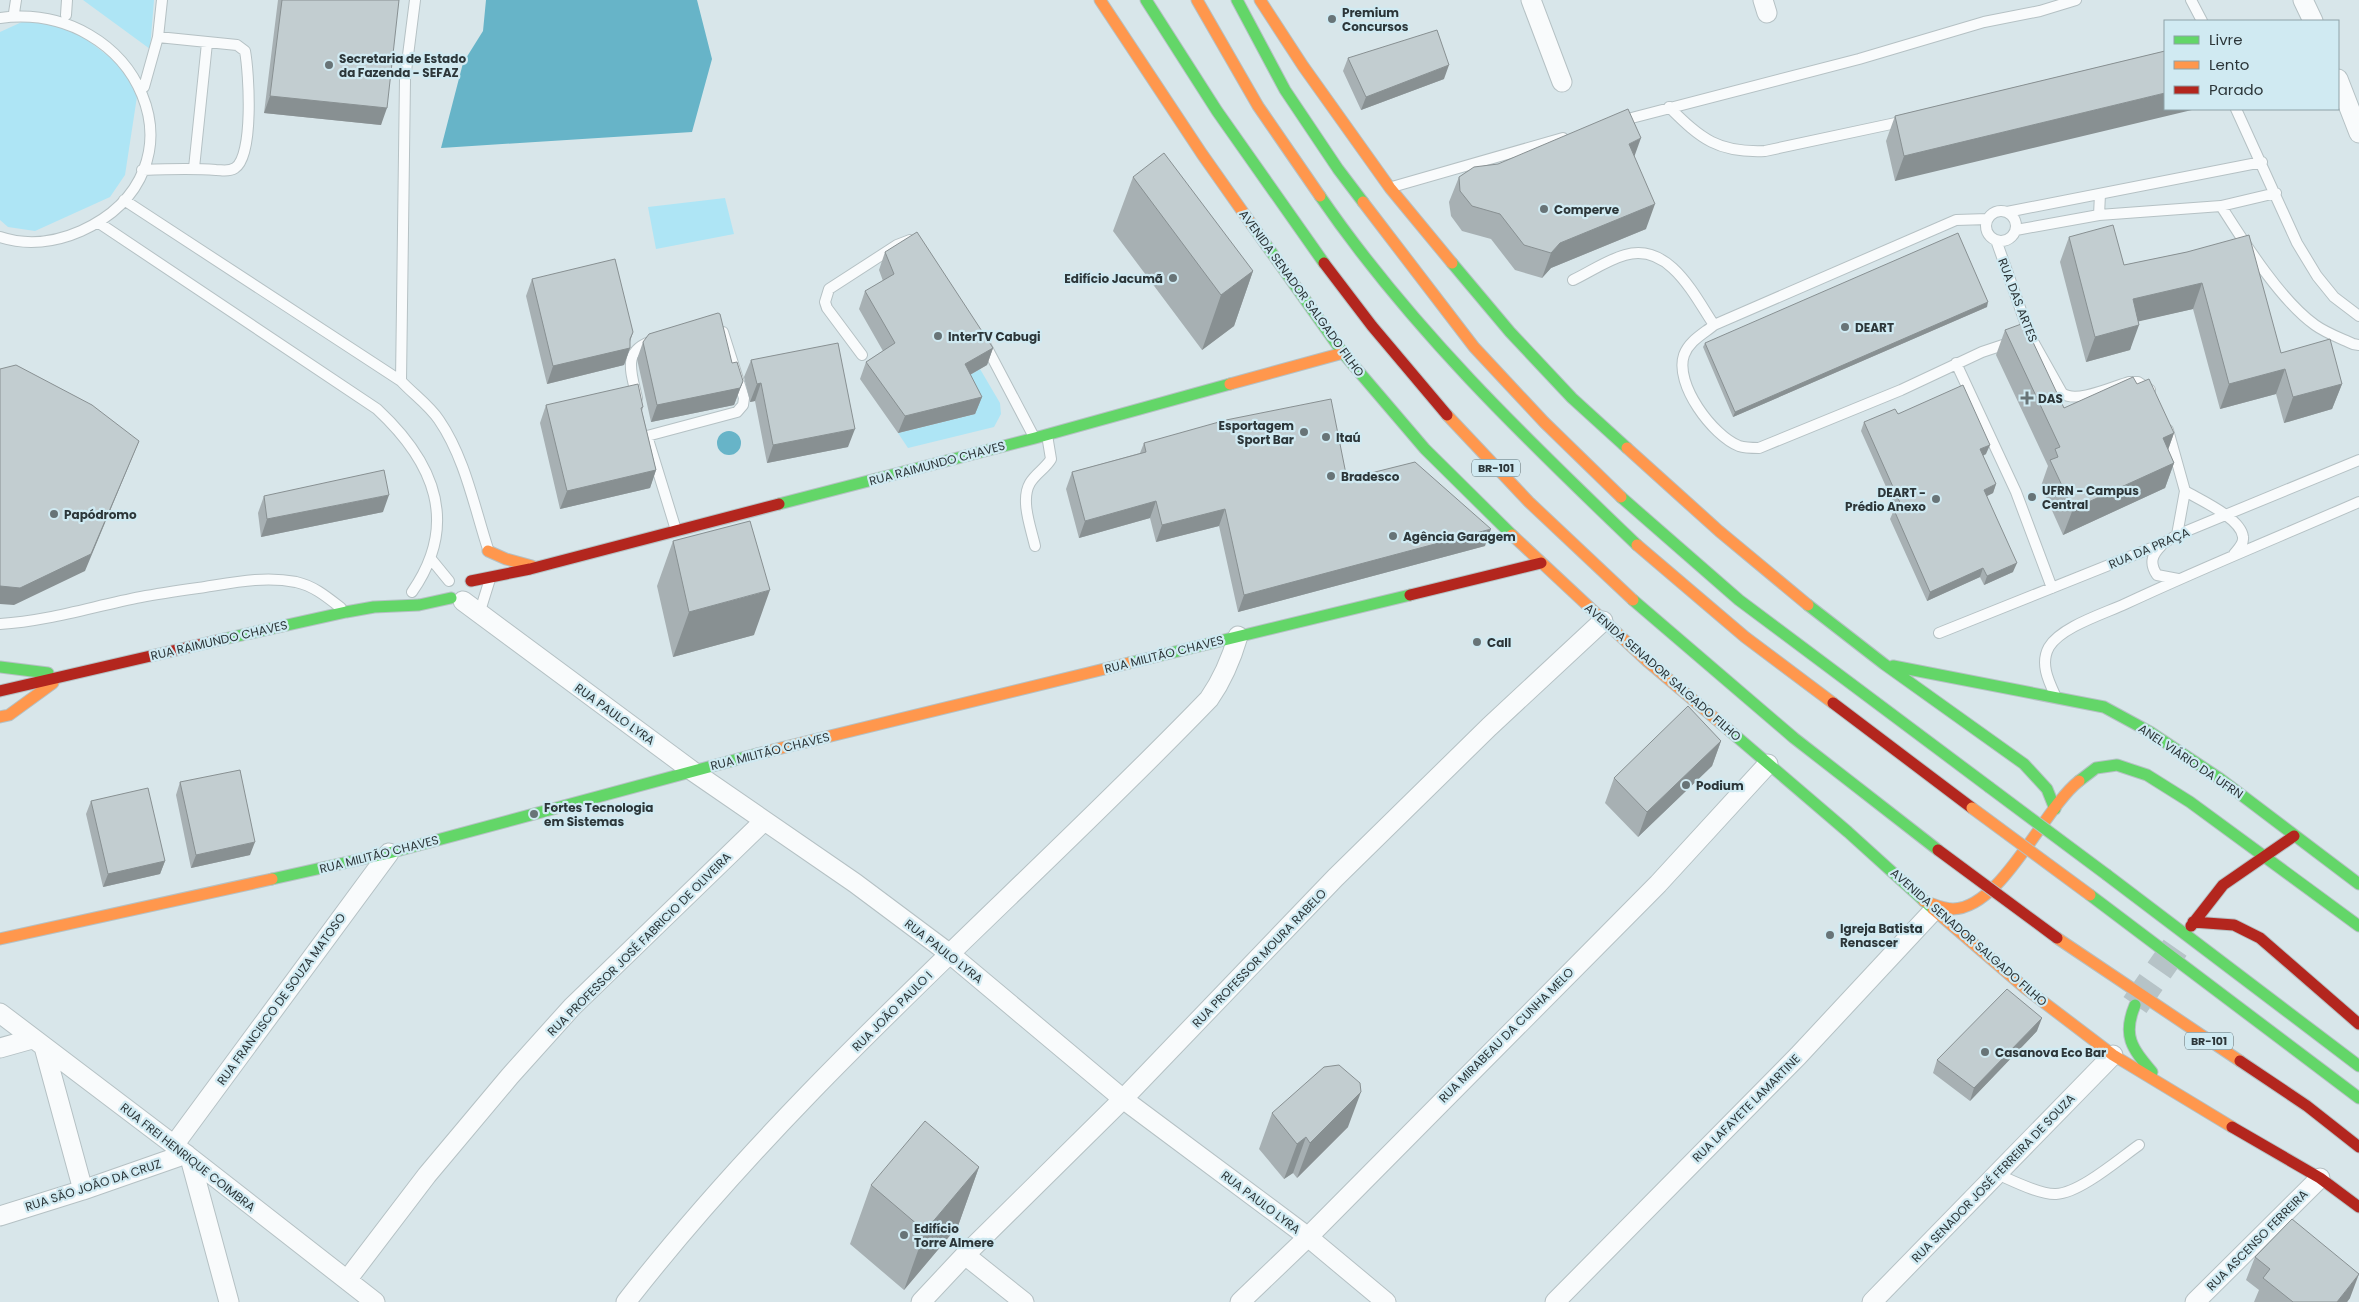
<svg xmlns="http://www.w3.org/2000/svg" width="2359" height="1302" viewBox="0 0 2359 1302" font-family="Poppins,sans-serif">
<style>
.green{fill:#aee5f5}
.water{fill:#67b4c8}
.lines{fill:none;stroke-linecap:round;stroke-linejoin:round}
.primary-tunnel{stroke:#b6c3c7;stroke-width:28;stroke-dasharray:28 14;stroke-linecap:butt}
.lane-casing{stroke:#b5c1c4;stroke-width:12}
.street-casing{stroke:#b5c1c4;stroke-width:21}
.fast-casing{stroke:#b5c1c4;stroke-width:13}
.slow-casing{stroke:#b5c1c4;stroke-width:13}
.jam-casing{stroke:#b5c1c4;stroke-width:13}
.lane{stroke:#f9fbfc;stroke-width:10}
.street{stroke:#f9fbfc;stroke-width:19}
.fast{stroke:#63d668;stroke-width:11}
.slow{stroke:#ff974d;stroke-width:11}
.jam{stroke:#b3261e;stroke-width:11}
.fast-bridge-casing{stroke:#b5c1c4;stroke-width:13;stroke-linecap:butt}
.slow-bridge-casing{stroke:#b5c1c4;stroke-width:13;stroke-linecap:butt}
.jam-bridge-casing{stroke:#b5c1c4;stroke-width:13;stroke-linecap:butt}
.fast-bridge{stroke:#63d668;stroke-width:11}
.slow-bridge{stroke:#ff974d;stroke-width:11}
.jam-bridge{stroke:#b3261e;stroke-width:11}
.wall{fill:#a7b0b3}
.shaded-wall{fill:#889092}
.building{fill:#c2cdd0;stroke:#889092}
.poi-dot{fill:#687477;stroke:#d0eaf2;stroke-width:2}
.labels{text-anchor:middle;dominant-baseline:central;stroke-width:4.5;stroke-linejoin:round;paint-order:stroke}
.shield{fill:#d0eaf2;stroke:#5d6c70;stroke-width:1}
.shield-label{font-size:11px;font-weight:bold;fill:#2c3639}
.poi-label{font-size:12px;font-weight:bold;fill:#2c3639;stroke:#d0eaf2;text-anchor:start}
.street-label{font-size:12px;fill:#2c3639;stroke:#d0eaf2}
</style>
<rect width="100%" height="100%" fill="#d8e6ea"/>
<!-- green -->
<path class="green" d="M83,0H154L150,49Z
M35,16L61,20L124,68L138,90L125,175L110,197L35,231L8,227L0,220V32Z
M725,198L734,234L656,249L648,207Z
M980,369L1000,403L1001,414L994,427L908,448L898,433L975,414L959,381Z"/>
<!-- water -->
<path class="water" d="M486,0H697L712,59L692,132L441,148L463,63L483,31Z
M717 443a12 12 0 1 1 24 0a12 12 0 1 1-24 0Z"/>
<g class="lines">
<!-- primary-tunnel -->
<path class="primary-tunnel" d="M2135,1005L2184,935"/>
<defs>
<path id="lane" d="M2191,0L2202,21
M14,13L16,0
M66,15L67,0
M0,18C138,0 214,170 81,231C56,242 27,246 0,237
M144,87L158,37L162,0
M1669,107C1701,139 1718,153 1765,151L1905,121
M2236,109L2297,243L2317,276L2334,297L2359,316
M1620,121L1859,59L1984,22L2040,11L2076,0
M194,168L207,43
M142,170C167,169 191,168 216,170C222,170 229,172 235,168C254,156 249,73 245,51L237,45L158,37
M1392,187L1563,138
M124,200L401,381C413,394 429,405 439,420C465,458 474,506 488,549
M2221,206C2244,242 2280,300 2315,325C2326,333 2340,338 2353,344L2359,345
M1986 226a15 15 0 1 1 30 0a15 15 0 1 1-30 0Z
M2007,212L2262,162
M2099,215L2100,194
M1988,219L1956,220L1714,325C1703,334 1689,341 1684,355C1674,384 1713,436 1739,446C1745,448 1753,448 1759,448L1901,390L1982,352L2030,336
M99,223L377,409C434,462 460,523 412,592
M2016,230L2099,215L2221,206L2276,193
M1996,240L2030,336L2062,393C2076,404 2112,387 2129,382H2138L2150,390
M1573,280C1590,272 1607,260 1625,255C1669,242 1694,295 1714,325
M985,344L1034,437
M862,355L827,308L825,302L829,289L897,245L910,240
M1956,363L2016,492L2052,588
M401,381L405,79L415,0
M637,398C631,371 621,350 655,340
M2168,430L2185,491L2177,535
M647,436L737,412L743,405L744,398L723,332
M647,436L676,530
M2185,491C2200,500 2241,518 2243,537C2244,544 2238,549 2234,554
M1035,546C1031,528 1020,500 1030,483C1036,473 1046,468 1051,459L1047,435
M2161,546C2152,555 2149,563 2157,575L2178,579
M431,559L449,581
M480,611L490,579
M0,624C49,621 94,606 141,597C162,593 184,590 205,587C236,582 265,576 296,582C314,586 327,597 341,608
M1939,633L2164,543L2177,535L2359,460
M2055,695C2048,680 2040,663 2049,647C2061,627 2103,614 2125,604C2202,568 2281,536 2359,502
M1997,1174C2011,1180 2040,1195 2056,1194C2080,1193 2119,1159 2139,1145"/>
<path id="street" d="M1531,0L1562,82
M1763,0L1767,13
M2303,0L2313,21
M2338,79L2359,133
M463,601L691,770L855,883L950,954L1123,1099L1308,1237L1386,1302
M0,1013L174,1145L375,1302
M44,1047L83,1190
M0,1048L32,1039
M174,1145L389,853
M190,1158L229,1302
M0,1216L83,1190L186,1154
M965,1255L1024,1302
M347,1280L427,1175L510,1076L572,1007L764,821
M626,1302C798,1081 1015,900 1209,699C1223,679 1231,660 1238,636
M921,1302L965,1255L1123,1099L1335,878L1489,727L1603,621
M1240,1302L1308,1237L1658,884L1768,764
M1555,1302L1798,1056L1934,910
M1872,1302L2113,1055
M2195,1302L2320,1178"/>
<path id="fast" d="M1146,0L1217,111L1324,263
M1237,0L1285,90L1338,169L1363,202
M1320,196C1410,327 1523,436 1637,545
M1252,225L1343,353L1425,449L1512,535
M1452,263L1510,332L1572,398L1627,448
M1621,497L1739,600L1989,787
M779,504L1035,438L1230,384
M1633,600L1794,738L1938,850
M1808,605L1884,664L2024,764L2047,789L2055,809
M224,639L346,612L374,607L419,605L451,598
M1129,663L1410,595
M1893,666L2104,707L2150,732L2219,778L2359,884
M0,667L48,673
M1730,731L1848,832L1933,909
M2079,781L2096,768L2117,765L2147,775L2190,802L2359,926
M2107,875L2359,1066
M272,879L389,853L757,754
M2090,895L2359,1098
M2135,1005C2122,1036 2132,1048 2152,1072"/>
<path id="slow" d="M1100,0L1202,154L1252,225
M1197,0L1258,106L1320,196
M1260,0L1303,66L1390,188L1452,263
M1363,202L1474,347L1544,422L1621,497
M1230,384L1343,353
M1447,415L1529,502L1633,600
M1627,448L1719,531L1808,605
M1512,535L1647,661L1730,731
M1637,545L1745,637L1833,703
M488,551L506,559L532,566
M0,717L9,715L53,683
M757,754L1129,663
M1924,901C1933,904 1943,909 1953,909C2002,908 2043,809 2079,781
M1933,909L2025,988L2113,1055L2232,1127
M2057,938L2240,1061
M0,939L272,879"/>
<path id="jam" d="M1324,263L1372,326L1447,415
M471,581L530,569L779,504
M1410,595L1541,563
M0,691L224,639
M1833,703L1972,808
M2193,922L2234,925L2260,938L2359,1024
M2191,926L2223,885L2294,836
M2240,1061L2307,1106L2359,1147
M2232,1127L2320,1178L2359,1207"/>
</defs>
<!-- lane casing -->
<use href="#lane" class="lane-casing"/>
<!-- street casing -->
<use href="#street" class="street-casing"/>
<!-- fast casing -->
<use href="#fast" class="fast-casing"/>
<!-- slow casing -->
<use href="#slow" class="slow-casing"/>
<!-- jam casing -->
<use href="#jam" class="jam-casing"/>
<!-- lane -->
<use href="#lane" class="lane"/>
<!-- street -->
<use href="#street" class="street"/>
<!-- fast -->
<use href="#fast" class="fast"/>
<!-- slow -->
<use href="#slow" class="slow"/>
<!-- jam -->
<use href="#jam" class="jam"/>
<defs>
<path id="fast-bridge" d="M1989,787L2107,875"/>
<path id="slow-bridge" d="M1972,808L2090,895"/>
<path id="jam-bridge" d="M1938,850L2057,938"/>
</defs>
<!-- fast-bridge casing -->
<use href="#fast-bridge" class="fast-bridge-casing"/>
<!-- slow-bridge casing -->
<use href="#slow-bridge" class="slow-bridge-casing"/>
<!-- jam-bridge casing -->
<use href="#jam-bridge" class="jam-bridge-casing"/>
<!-- fast-bridge -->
<use href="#fast-bridge" class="fast-bridge"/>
<!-- slow-bridge -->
<use href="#slow-bridge" class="slow-bridge"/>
<!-- jam-bridge -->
<use href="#jam-bridge" class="jam-bridge"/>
</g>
<!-- wall -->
<path class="wall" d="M278,0H399L381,125L264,113Z
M2165,51L1895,181L1886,141L1895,116Z
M1348,58L1444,79L1361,110L1343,71Z
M1634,156L1646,229L1551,268L1542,278L1515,270L1491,239L1462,231L1451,216L1449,202L1459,177Z
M1133,177L1253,271L1234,326L1202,350L1113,231Z
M2069,237L2124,265L2187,252L2281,353L2342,384L2332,409L2284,423L2276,394L2220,409L2193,309L2138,321L2130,350L2086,362L2060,262Z
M885,252L993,348L987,365L970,375L982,397L975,414L898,433L860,379L866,362L883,351L859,309L865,291L883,281L879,270Z
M532,279L633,332L630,342V348L624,365L547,384L526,296Z
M1987,307L1733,417L1703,347L1705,343Z
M2005,330L2064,408L2137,384L2174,433L2168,450L2174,463L2165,488L2063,535L2041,486L2048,466L1996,355Z
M643,342L732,363L743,381L734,405L651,422L637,359Z
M751,360L848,447L767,463L755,401L750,402L744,377Z
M546,405L643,407L642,411L656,470L650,488L560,509L540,423Z
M1898,414L1986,454L1983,456L1996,484L1993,493L1987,496L2013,572L1984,585L1980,577L1927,601L1890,519L1894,510L1896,509L1861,431L1864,422Z
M1144,443L1347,479L1485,546L1238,612L1219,526L1156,542L1150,518L1079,538L1066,489L1072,472L1140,453Z
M264,496L383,512L261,537L258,513Z
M673,541L754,635L673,657L657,586Z
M1721,741L1712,766L1638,837L1605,803L1614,778Z
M180,782L250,855L191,868L176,795Z
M91,801L165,861L160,874L103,887L86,814Z
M2037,1031L1970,1101L1933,1073L1937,1060Z
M1272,1113L1348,1127L1297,1178L1293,1173L1284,1179L1259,1149Z
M979,1167L958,1226L904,1290L850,1244L871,1185Z
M2255,1257L2350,1298L2347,1302H2254L2259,1290L2246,1280Z"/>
<!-- shaded-wall -->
<path class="shaded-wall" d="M1449,65L1444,79L1361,110L1366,97Z
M2165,93V109H2196L1895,181L1904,156Z
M270,96L387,108L381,125L264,113Z
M1641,138L1632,163L1629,144Z
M1655,204L1646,229L1551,268L1542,278L1551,253L1560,243Z
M1253,271L1234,326L1202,350L1221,295Z
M2202,283L2193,309L2123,325L2133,299Z
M1988,302L1987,307L1733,417L1735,412Z
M2139,325L2130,350L2086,362L2095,337Z
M633,332L627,348H630L624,365L547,384L553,366L630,339Z
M993,348L987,365L959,381L965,364Z
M2285,369L2276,394L2220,409L2229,384Z
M743,381L734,405L651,422L657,405Z
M761,383L755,401L750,402L757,384Z
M2342,384L2332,409L2284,423L2293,397Z
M982,397L975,414L898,433L905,416Z
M855,429L848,447L767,463L773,445Z
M2174,433L2165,458L2163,438Z
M139,441L132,458L85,571L14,605L0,604V586Z
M1990,445L1986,454L1977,458L1980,449Z
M2174,463L2165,488L2063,535L2073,509Z
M656,470L650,488L560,509L567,491Z
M1996,484L1993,493L1981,499L1984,490Z
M389,495L383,512L261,537L267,519Z
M1156,501L1150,518L1079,538L1085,521Z
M1225,509L1219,526L1156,542L1162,525Z
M1491,529L1485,546L1238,612L1244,595Z
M2017,563L2013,572L1984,585L1987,576Z
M1983,568L1980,577L1927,601L1930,592Z
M770,590L754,635L673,657L689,612Z
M1721,741L1712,766L1638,837L1647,812Z
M255,842L250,855L191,868L196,855Z
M165,861L160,874L103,887L108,874Z
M2042,1018L2037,1031L1970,1101L1974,1088Z
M1361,1092L1348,1127L1297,1178L1310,1143Z
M1306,1137L1293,1173L1284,1179L1297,1144Z
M979,1167L958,1226L904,1290L925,1231Z
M2359,1274L2350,1298L2347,1302H2337Z"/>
<!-- building -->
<path class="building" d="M282,0H399L387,108L270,96Z
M1437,30L1449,65L1366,97L1348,58Z
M2165,51V93L1904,156L1895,116Z
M1628,109L1641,138L1629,144L1655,204L1560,243L1551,253L1524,245L1500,214L1472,206L1460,191L1459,177L1474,167L1498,164Z
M1164,153L1253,271L1221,295L1133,177Z
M2113,225L2124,265L2187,252L2249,235L2281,353L2330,339L2342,384L2293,397L2285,369L2229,384L2202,283L2133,299L2139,325L2095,337L2069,237Z
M917,232L993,348L965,364L982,397L905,416L866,362L895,343L865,291L894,274L885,252Z
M1958,233L1988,302L1735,412L1705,343Z
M615,259L633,332L630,339V348L553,366L532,279Z
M718,313L720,314L732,363L737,362L743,381L740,388L657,405L643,342L649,334Z
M2024,323L2064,408L2133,377L2137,384L2149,379L2174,433L2163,438L2174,463L2073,509L2050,460L2058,457L2055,449L2060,447L2005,330Z
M838,343L855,429L773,445L761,383L757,384L751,360Z
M16,365L92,405L139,441L91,554L20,588L0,586V369Z
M638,384L643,407L641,408L656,470L567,491L546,405Z
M1963,385L1990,445L1980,449L1996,484L1984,490L2017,563L1987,576L1983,568L1930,592L1894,510L1902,507L1864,422L1895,409L1898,414Z
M1331,399L1347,479L1415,462L1491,529L1244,595L1225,509L1162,525L1156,501L1085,521L1072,472L1146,452L1144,443L1226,420Z
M384,470L389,495L267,519L264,496Z
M750,521L770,590L689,612L673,541Z
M1688,706L1721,741L1647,812L1614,778Z
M240,770L255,842L196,855L180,782Z
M148,788L165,861L108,874L91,801Z
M2007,989L2042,1018L1974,1088L1937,1060Z
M1339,1065L1360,1083L1361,1092L1310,1143L1306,1137L1297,1144L1272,1113L1324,1067Z
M925,1121L979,1167L925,1231L871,1185Z
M2292,1219L2359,1274L2337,1302H2293L2263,1278L2270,1269L2255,1257Z"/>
<!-- markers -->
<g class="poi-dot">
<circle cx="1332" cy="19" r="5"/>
<circle cx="329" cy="65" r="5"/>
<circle cx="1544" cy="209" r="5"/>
<circle cx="1173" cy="278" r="5"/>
<circle cx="1845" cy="327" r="5"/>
<circle cx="938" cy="336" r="5"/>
<path d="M2024.5 390.5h5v5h5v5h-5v5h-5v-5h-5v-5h5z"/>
<circle cx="1304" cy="432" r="5"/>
<circle cx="1326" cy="437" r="5"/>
<circle cx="1331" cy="476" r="5"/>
<circle cx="2032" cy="497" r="5"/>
<circle cx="1936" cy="499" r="5"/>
<circle cx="54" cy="514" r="5"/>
<circle cx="1393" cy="536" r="5"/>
<circle cx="1477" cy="642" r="5"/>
<circle cx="1686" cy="785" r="5"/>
<circle cx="534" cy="814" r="5"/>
<circle cx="1830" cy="935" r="5"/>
<circle cx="1985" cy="1052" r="5"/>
<circle cx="904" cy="1235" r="5"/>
</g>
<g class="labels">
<!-- shield labels -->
<g class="shield">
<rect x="1472" y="459.5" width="48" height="17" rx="4"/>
<rect x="2185" y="1032.5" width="48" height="17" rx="4"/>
</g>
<g class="shield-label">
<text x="1496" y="468">BR-101</text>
<text x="2209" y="1041">BR-101</text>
</g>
<!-- poi labels -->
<g class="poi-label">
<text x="1342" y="12">Premium<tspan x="1342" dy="14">Concursos</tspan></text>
<text x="339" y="58">Secretaria de Estado<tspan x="339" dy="14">da Fazenda - SEFAZ</tspan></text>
<text x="1554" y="209">Comperve</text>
<text x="1163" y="278" text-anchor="end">Edifício Jacumã</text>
<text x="1855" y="327">DEART</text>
<text x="948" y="336">InterTV Cabugi</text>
<text x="2038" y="398">DAS</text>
<text x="1294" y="425" text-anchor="end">Esportagem<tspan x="1294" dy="14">Sport Bar</tspan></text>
<text x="1336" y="437">Itaú</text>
<text x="1341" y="476">Bradesco</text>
<text x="2042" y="490">UFRN - Campus<tspan x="2042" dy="14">Central</tspan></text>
<text x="1926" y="492" text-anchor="end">DEART -<tspan x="1926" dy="14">Prédio Anexo</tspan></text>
<text x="64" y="514">Papódromo</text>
<text x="1403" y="536">Agência Garagem</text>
<text x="1487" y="642">Call</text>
<text x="1696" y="785">Podium</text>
<text x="544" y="807">Fortes Tecnologia<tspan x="544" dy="14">em Sistemas</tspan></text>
<text x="1840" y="928">Igreja Batista<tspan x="1840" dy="14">Renascer</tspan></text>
<text x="1995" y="1052">Casanova Eco Bar</text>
<text x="914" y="1228">Edifício<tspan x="914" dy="14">Torre Almere</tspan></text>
</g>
<!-- street labels -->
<g class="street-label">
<text transform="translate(1302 293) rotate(54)">AVENIDA SENADOR SALGADO FILHO</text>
<text transform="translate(2018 300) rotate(69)">RUA DAS ARTES</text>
<text transform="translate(937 463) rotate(-15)">RUA RAIMUNDO CHAVES</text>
<text transform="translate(2149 548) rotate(-23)">RUA DA PRAÇA</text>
<text transform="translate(219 640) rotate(-13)">RUA RAIMUNDO CHAVES</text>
<text transform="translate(1164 654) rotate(-14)">RUA MILITÃO CHAVES</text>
<text transform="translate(1663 672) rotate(41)">AVENIDA SENADOR SALGADO FILHO</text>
<text transform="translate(615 714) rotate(36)">RUA PAULO LYRA</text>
<text transform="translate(770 751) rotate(-14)">RUA MILITÃO CHAVES</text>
<text transform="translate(2191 761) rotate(34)">ANEL VIÁRIO DA UFRN</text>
<text transform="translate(379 854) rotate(-14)">RUA MILITÃO CHAVES</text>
<text transform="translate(1969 937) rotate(41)">AVENIDA SENADOR SALGADO FILHO</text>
<text transform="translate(639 944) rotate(-45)">RUA PROFESSOR JOSÉ FABRICIO DE OLIVEIRA</text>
<text transform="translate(944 951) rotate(38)">RUA PAULO LYRA</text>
<text transform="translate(1259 958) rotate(-46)">RUA PROFESSOR MOURA RABELO</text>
<text transform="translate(281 999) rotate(-54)">RUA FRANCISCO DE SOUZA MATOSO</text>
<text transform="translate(892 1011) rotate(-45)">RUA JOÃO PAULO I</text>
<text transform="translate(1506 1035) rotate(-45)">RUA MIRABEAU DA CUNHA MELO</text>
<text transform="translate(1746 1108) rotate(-45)">RUA LAFAYETE LAMARTINE</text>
<text transform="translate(188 1157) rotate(38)">RUA FREI HENRIQUE COIMBRA</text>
<text transform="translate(1993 1178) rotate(-46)">RUA SENADOR JOSÉ FERREIRA DE SOUZA</text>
<text transform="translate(93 1185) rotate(-18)">RUA SÃO JOÃO DA CRUZ</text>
<text transform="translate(1261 1202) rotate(37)">RUA PAULO LYRA</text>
<text transform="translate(2257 1240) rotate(-45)">RUA ASCENSO FERREIRA</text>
</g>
</g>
<!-- legend -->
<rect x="2164" y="20" width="175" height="90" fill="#d0eaf2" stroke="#8ea2a8"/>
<rect x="2174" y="36" width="25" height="8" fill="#63d668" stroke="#8ea2a8"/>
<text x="2209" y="45" font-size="15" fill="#2c3639">Livre</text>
<rect x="2174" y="61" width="25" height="8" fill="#ff974d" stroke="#8ea2a8"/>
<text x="2209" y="70" font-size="15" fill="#2c3639">Lento</text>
<rect x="2174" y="86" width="25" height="8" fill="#b3261e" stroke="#8ea2a8"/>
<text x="2209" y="95" font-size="15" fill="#2c3639">Parado</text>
</svg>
